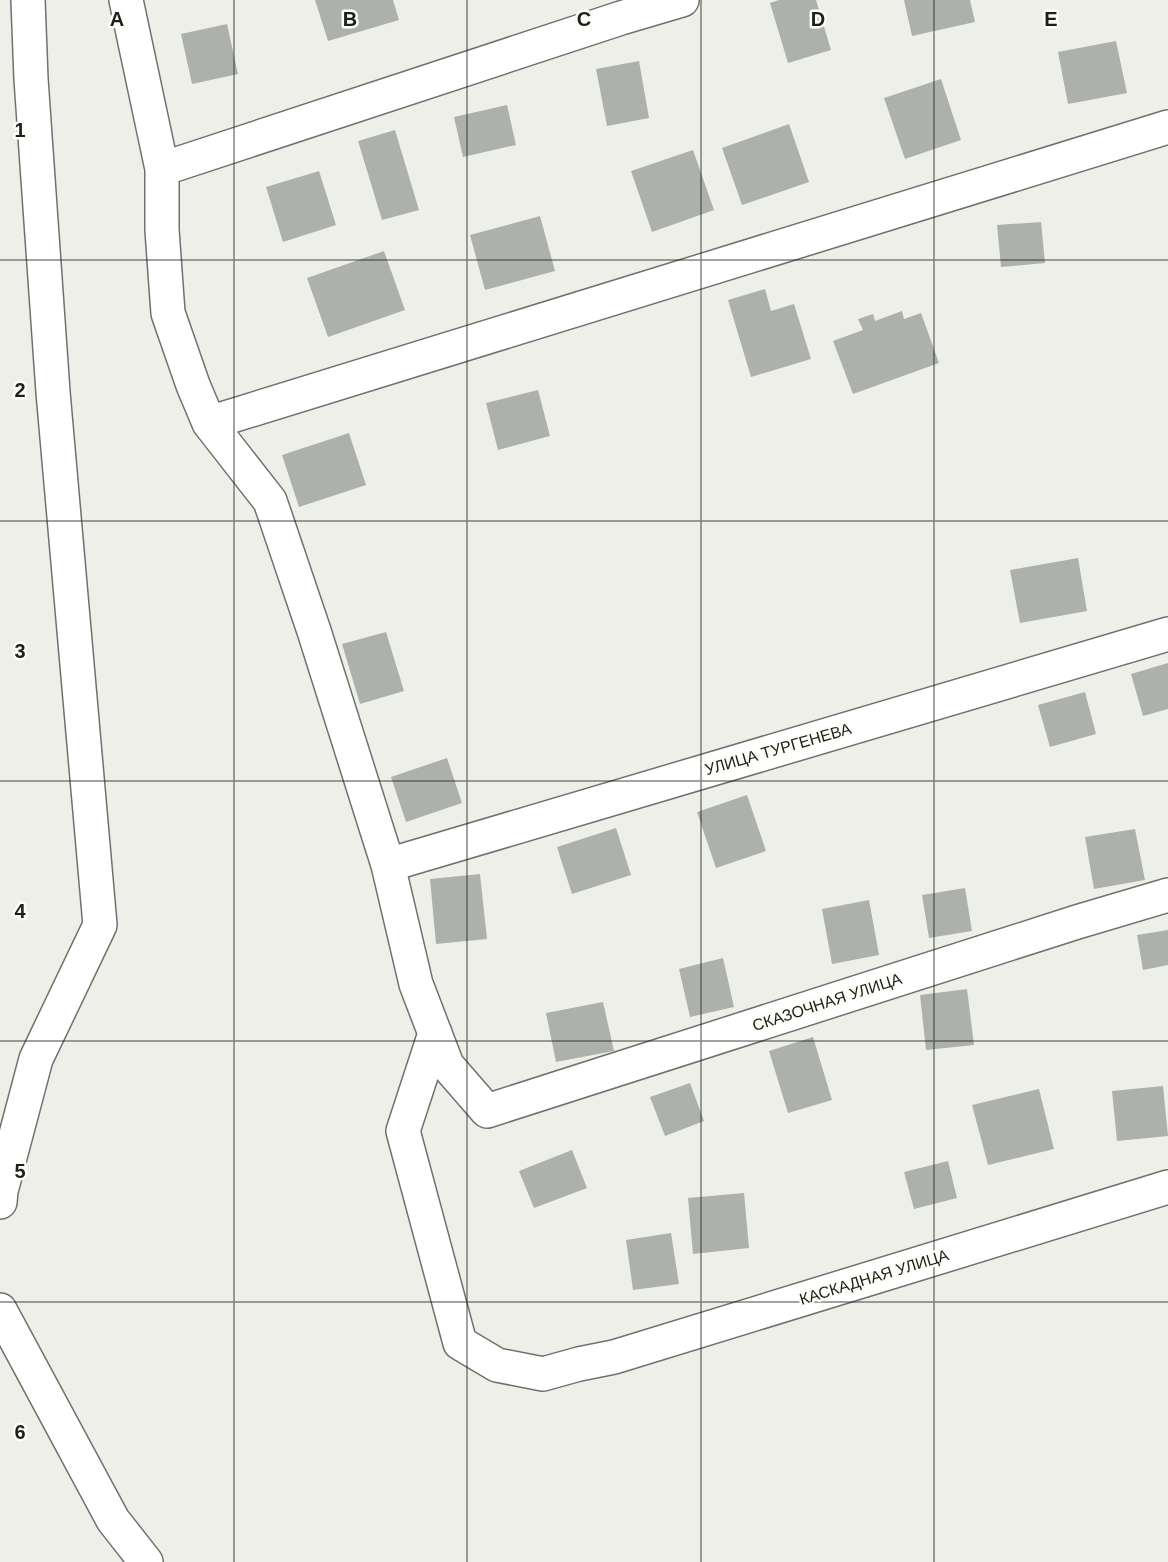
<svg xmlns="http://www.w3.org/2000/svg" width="1168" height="1562" viewBox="0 0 1168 1562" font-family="Helvetica,sans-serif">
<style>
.building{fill:#adb1ac}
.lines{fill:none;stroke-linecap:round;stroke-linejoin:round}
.street-casing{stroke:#71716c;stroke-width:36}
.street{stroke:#fff;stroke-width:33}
.grid{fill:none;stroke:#1e1e1c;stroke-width:1.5;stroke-opacity:0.55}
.labels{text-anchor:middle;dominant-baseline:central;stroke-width:5;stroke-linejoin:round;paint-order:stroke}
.street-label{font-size:16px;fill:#1e1e1c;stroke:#fdfdf7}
.grid-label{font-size:20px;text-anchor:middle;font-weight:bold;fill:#1e1e1c;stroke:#fdfdf7;stroke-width:5;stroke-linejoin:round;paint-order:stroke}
</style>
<rect width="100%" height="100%" fill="#efefe9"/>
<!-- building -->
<path class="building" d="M315,0H393L399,20L328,41Z
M779,0H816L831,50L788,63L770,3Z
M904,0H970L975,22L912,36Z
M227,24L238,74L192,84L181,34Z
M1116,41L1127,93L1068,104L1058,52Z
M639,61L649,118L607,126L596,69Z
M941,79L961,140L905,159L884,98Z
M507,105L516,145L463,157L454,117Z
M789,124L809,182L742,205L722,148Z
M395,130L419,210L382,220L358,141Z
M693,150L714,210L652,232L631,171Z
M319,171L336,225L283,242L266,187Z
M540,216L555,271L485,290L470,235Z
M1041,222L1045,263L1001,267L997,225Z
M384,251L405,310L328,337L307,278Z
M765,289L771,311L794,304L811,359L751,377L728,300Z
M902,311L904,319L921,313L939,363L853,394L833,341L863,330L858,319L873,314L875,321Z
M538,390L550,436L498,450L486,403Z
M349,433L366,485L299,507L282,455Z
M1078,558L1087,611L1020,623L1010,570Z
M386,632L404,691L360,704L342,644Z
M1168,663V709L1143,716L1131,674Z
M1085,692L1096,734L1050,747L1038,705Z
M447,758L462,803L406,822L391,777Z
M747,795L766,851L716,868L697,812Z
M616,828L631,875L572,894L557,847Z
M1135,829L1145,880L1094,889L1085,837Z
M480,874L487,939L436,944L430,879Z
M965,888L972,931L929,938L922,895Z
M869,900L879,955L832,964L822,909Z
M1168,930V965L1143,970L1137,935Z
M723,958L734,1007L690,1017L679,969Z
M967,989L974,1045L926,1050L920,995Z
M603,1002L614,1051L556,1062L546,1013Z
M813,1037L832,1100L788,1113L769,1051Z
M690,1083L704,1121L665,1136L650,1097Z
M1163,1086L1168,1136L1117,1141L1112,1091Z
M1039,1089L1054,1149L988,1165L972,1105Z
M572,1150L587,1188L534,1208L519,1171Z
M948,1161L957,1198L914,1209L904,1172Z
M744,1193L749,1248L693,1254L688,1198Z
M671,1233L679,1284L633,1290L626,1240Z"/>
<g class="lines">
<defs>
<path id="street" d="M126,0L162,169V230L168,313L193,385L209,423L270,501L314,631L388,865L416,984L447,1065L487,1111L1077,922L1168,895
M162,169L621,18L682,0
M209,423L1168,127
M388,865L1168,634
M435,1033L403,1131L460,1343L497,1365L543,1374L579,1364L614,1357L1168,1187
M0,1202L1,1191L36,1059L100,925L53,392L31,79L28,0
M0,1310L113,1520L146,1562"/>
</defs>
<!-- street casing -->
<use href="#street" class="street-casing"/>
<!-- street -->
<use href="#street" class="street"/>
</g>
<!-- grid -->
<path class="grid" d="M234,0V1562M467,0V1562M701,0V1562M934,0V1562M0,260H1168M0,521H1168M0,781H1168M0,1041H1168M0,1302H1168"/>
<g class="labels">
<!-- street labels -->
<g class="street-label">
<text transform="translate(778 749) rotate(-16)">УЛИЦА ТУРГЕНЕВА</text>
<text transform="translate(827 1002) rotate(-18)">СКАЗОЧНАЯ УЛИЦА</text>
<text transform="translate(874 1277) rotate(-17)">КАСКАДНАЯ УЛИЦА</text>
</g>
</g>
<g class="grid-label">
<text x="117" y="26">A</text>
<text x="350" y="26">B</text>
<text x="584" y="26">C</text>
<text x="818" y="26">D</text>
<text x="1051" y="26">E</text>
<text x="20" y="137">1</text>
<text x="20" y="397">2</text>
<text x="20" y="658">3</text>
<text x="20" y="918">4</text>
<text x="20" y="1178">5</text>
<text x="20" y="1439">6</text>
</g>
</svg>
